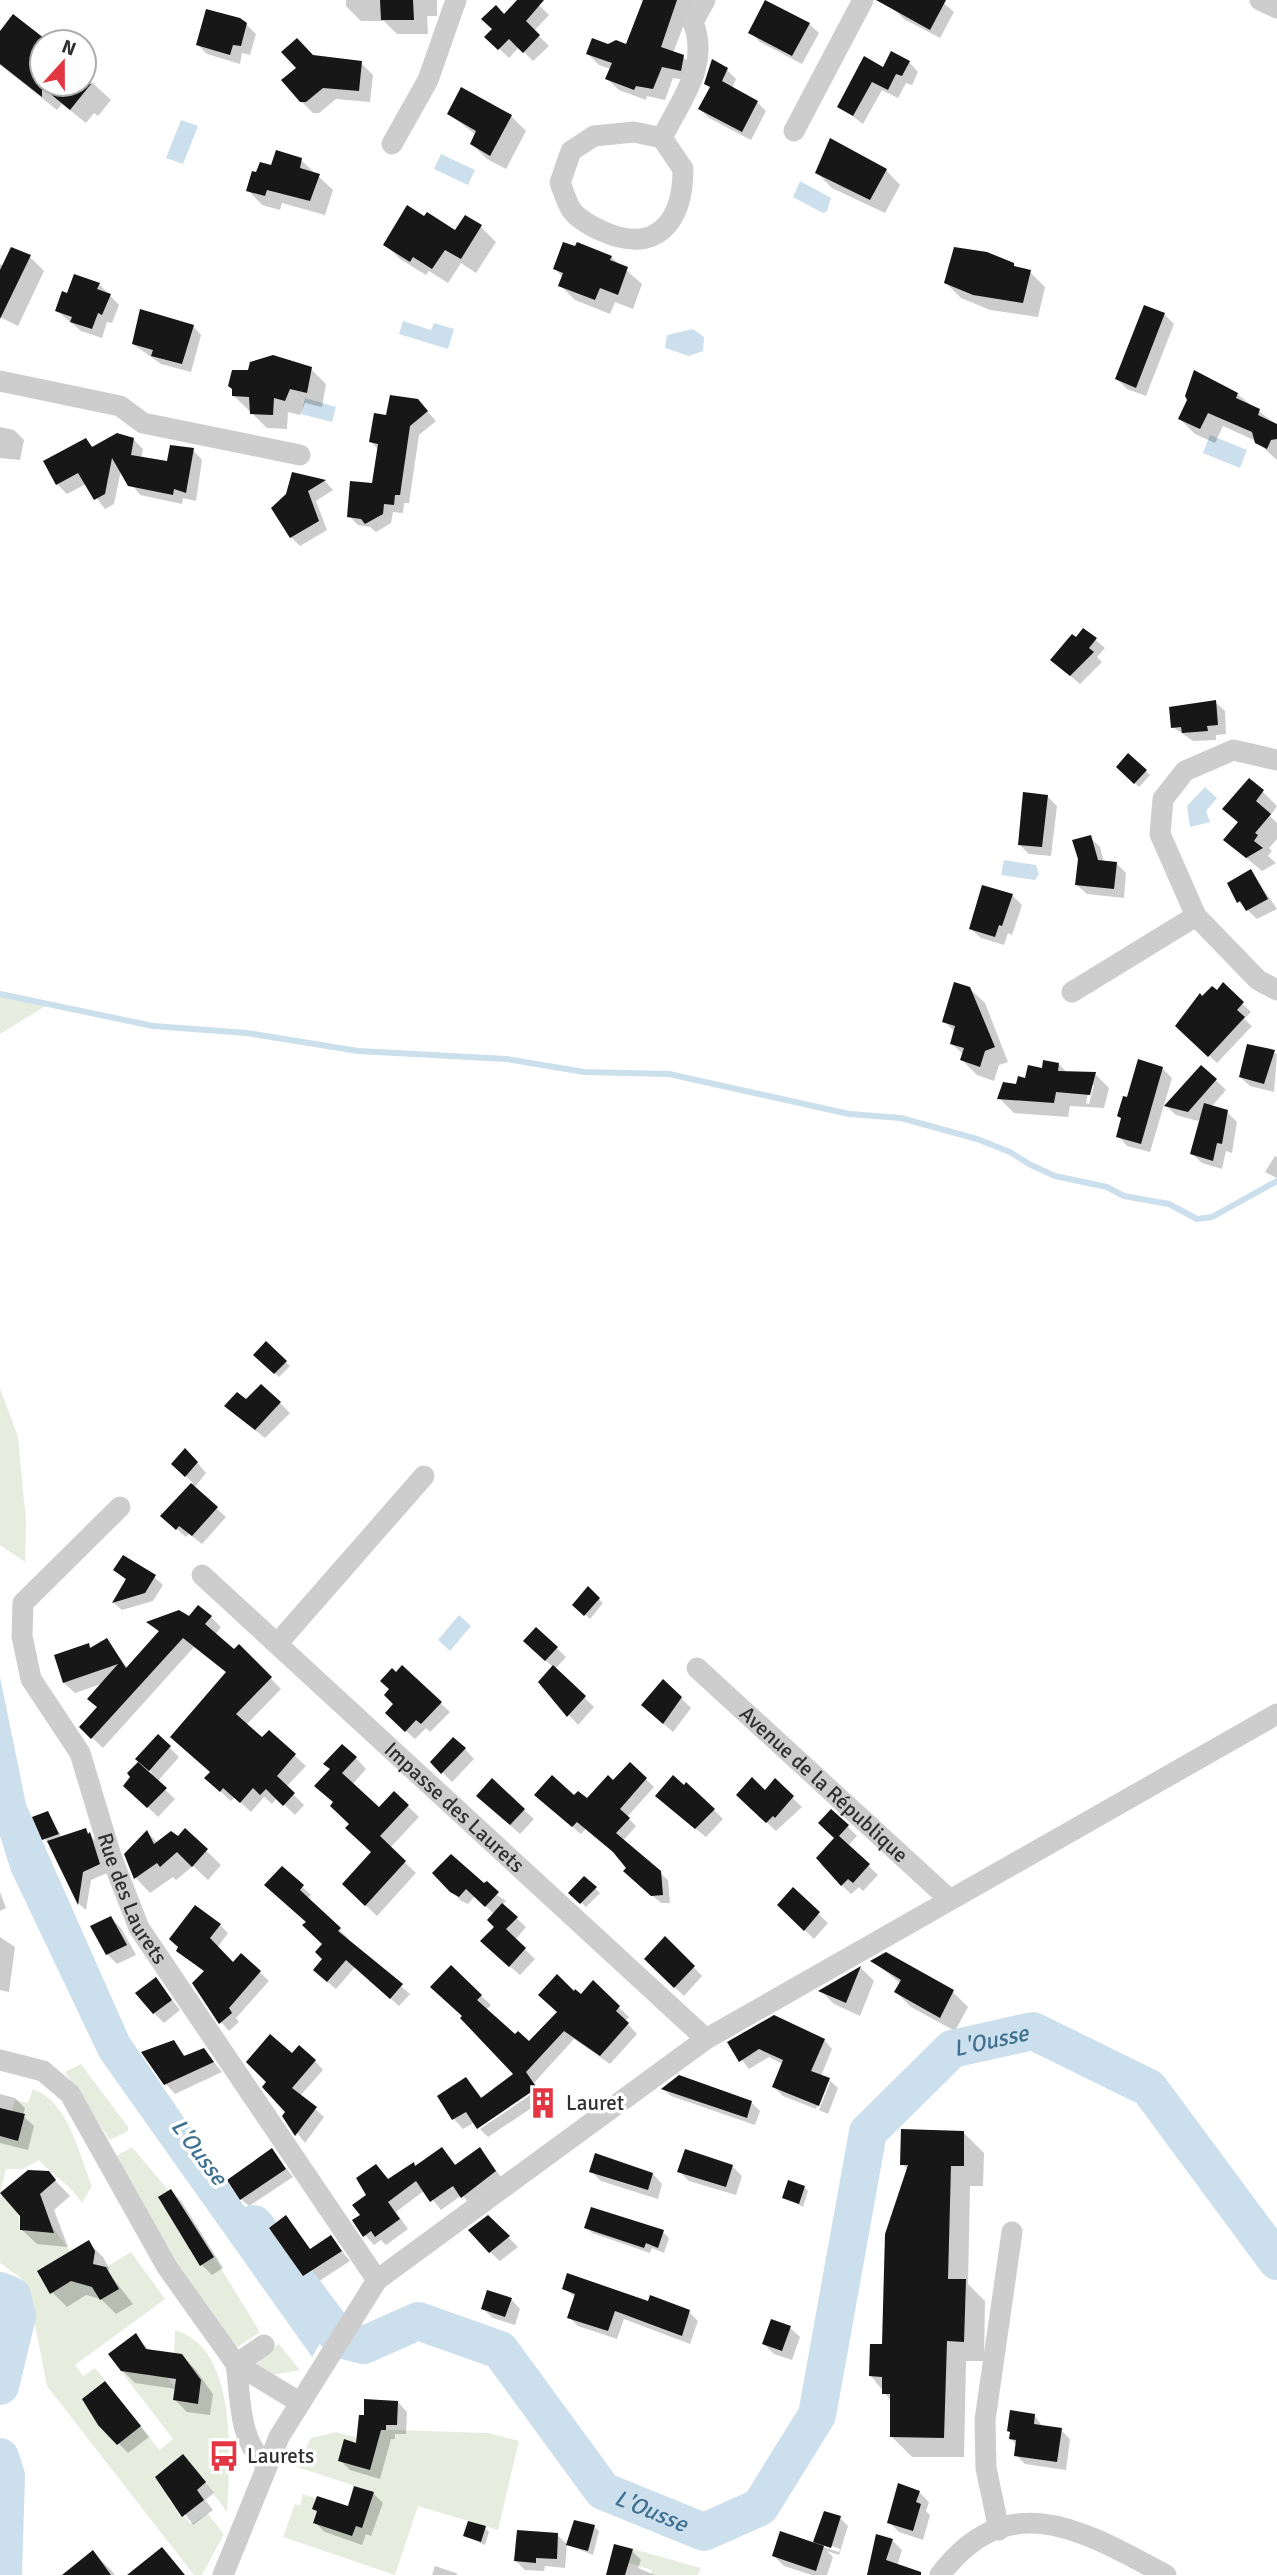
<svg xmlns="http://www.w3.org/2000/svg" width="1277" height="2575" viewBox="0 0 1277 2575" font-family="Signika,sans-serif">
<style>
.green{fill:#e6eddf}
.water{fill:#cbdfec}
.shadow{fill:#0003;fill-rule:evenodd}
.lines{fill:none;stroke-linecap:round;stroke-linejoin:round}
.stream{stroke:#cbdfec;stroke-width:6}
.river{stroke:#cbdfec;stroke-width:38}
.building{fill:#171717}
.minor{stroke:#cdcdcd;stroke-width:21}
.labels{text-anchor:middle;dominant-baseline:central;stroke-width:7;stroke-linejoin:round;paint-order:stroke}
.street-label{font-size:21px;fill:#303030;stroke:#fff}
.poi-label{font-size:21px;fill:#303030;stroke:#fff;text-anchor:start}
.water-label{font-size:23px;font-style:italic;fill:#3f7091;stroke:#fff}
</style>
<rect width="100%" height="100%" fill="#fff"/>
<!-- green -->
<path class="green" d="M0,996L47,1005L0,1034Z
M0,1388L18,1437L26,1521L25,1562L0,1545Z
M81,2064L128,2127V2131L110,2140L65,2072Z
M33,2089C69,2102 79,2155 92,2186L82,2203C70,2184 54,2177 39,2160L23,2169H6L0,2193V2136L9,2139L12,2130L20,2132L25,2115L12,2111L15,2100L28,2103Z
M132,2147L185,2210L200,2266L214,2257L260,2332L236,2348L174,2259L116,2156Z
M0,2196L16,2197L20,2230L35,2231L50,2223L72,2254L71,2281L92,2287L100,2300L119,2289L106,2267L131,2252L165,2299L75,2365L83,2376L95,2368L105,2380L82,2399L104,2432L141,2426L159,2450L173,2439L120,2370L132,2362L145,2369V2375L168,2378L175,2387L173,2400L198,2403L201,2380L182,2355L174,2353L175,2330C239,2349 230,2459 227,2512L191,2464L179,2473L168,2499L191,2524L208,2514L224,2534L202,2575H194L47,2386L29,2294L22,2279L0,2263Z
M279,2344L300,2370L273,2375L251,2362Z
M365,2429L488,2433L519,2441L498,2530L418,2506L395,2575L283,2537L295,2504L300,2506L303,2494L321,2500L313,2523L352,2536L374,2492L297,2467L311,2438L336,2432L362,2439Z
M633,2549L701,2568L698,2575H651L652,2570L629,2563Z"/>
<!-- water -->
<path class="water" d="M181,120L198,126L183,164L166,158Z
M441,154L475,170L468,185L434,169Z
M800,181L831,198L827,211L823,213L793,197Z
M403,321L431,330L434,323L454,329L448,349L399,334Z
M693,329L704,337L703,351L689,356L665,348L667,335Z
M305,398L336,407L332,422L301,414Z
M1210,435L1247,450L1240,468L1203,453Z
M1205,787L1217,798L1206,811L1210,822L1190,827L1187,806Z
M1004,860L1036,865L1039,874L1035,880L1001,875Z
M459,1615L471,1626L450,1651L438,1640Z
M0,1677L26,1804L129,2037L295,2281L340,2310L312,2357L100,2058L11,1871L0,1836Z"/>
<!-- shadow -->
<path class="shadow" d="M346,0H437V16H427L428,34H397L384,21H361L346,6Z
M519,0H534L549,15L534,31L549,46L533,61L519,47L509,58L487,37Z
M640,0H694L688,28L683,27L673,53L683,57L695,68L692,81L673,78L665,100L647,96L646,100L619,90L607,79L611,69L599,65L588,54L608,46H627L644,1Z
M899,0H940L954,12L940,38L904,19L894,9Z
M246,24L256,34L250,55L242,53L240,64L207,54L198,45Z
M809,24L819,33L802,64L760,42L750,32Z
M0,33L44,42L42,84H84V75L111,100L98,116L94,113L86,123L62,104L57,110L0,65Z
M313,57L361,63L373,75L370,102L336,99L319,113H313L301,101Z
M909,62L918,72L912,85L906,83L898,98L882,90L863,124L839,106L884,69Z
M727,70L736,79L732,88L757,102L766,111L751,140L709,118L700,109Z
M449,114L511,116L526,131L506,169L487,159L472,144L476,135Z
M301,160L333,190L325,215L282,203L280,210L262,205L248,190L272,167Z
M886,170L900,185L885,213L832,188L817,173Z
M481,227L496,242L476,273L461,263L448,283L429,271L426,275L400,259L385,244Z
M976,251L1030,272L1045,287L1038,317L990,310L961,298L946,283Z
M30,257L44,271L18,326L0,317V264L4,266Z
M611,257L642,284L633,309L615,302L610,314L575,300L560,285L563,277L555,269Z
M99,284L119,305L112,323L107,322L102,338L81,331L57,311L68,295Z
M1164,314L1174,324L1146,396L1127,389L1117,379Z
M193,326L201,335L191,372L161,364L133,344Z
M311,369L326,384L322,407L305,403L300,415L288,412L287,429L267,428L234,396Z
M1237,394L1277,425V460L1256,441L1223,426L1215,443L1195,434L1180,419Z
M427,411L436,421L419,435L409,503H404L403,513L393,512L391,523L376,532L370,527L358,525L349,516L374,485L379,450L371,442Z
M0,427L14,430L24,440L20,460L0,458Z
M86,440L94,448L134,440L143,449L141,459L169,463L193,450L202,460L196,501L183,498L182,504L140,495L121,470L114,504L105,509L86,484L67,494L57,484Z
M293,474L325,481L333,490L316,501L327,530L300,546L291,537L288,495Z
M1084,630L1105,648L1097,657L1102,662L1080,684L1061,668Z
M1215,702L1225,711L1226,734L1216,735V740L1193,741L1173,727Z
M1128,755L1150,775L1139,787L1118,767Z
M1262,791L1277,806L1270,816L1277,823V839L1269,848L1272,851L1268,856L1276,863L1262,871L1225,840L1239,824L1224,809Z
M1047,796L1057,806L1051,856L1029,854L1020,845Z
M1090,837L1100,847L1104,862L1116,863L1126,873L1124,898L1087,894L1077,885Z
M1251,871L1277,909L1257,919L1239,902L1229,884Z
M1012,895L1022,905L1012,935L1008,933L1004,945L981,938L971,929Z
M1223,985L1251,1012L1244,1019L1252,1026L1217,1063L1177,1026L1203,999L1217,992Z
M969,988L985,1003L1008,1062L999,1065L994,1081L977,1075L962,1060L964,1055L952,1044L955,1032L944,1021Z
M1248,1046L1277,1054L1274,1092L1250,1086L1240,1077Z
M1059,1064L1067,1073L1095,1074L1109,1088L1104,1108L1070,1106L1068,1117L1014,1113L999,1098L1043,1070ZM1090,1085H1094L1089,1104L1086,1103Z
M1202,1067L1226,1090L1211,1107L1227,1112L1237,1122L1232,1153L1226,1151L1222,1169L1202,1163L1192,1154L1203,1115L1198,1121L1176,1115L1166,1106Z
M1162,1068L1172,1078L1150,1152L1127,1146L1118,1136L1123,1120L1119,1116L1128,1099Z
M1275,1156L1277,1157V1178L1265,1172Z
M266,1344L290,1366L279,1377L255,1355Z
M246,1402L280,1403L290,1413L265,1438L236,1415Z
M195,1460L206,1473L194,1488L226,1517L202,1544L189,1534L186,1537L162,1516L193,1483L173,1464Z
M115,1570L154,1577L163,1585L153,1601L122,1610L114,1603L127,1581Z
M588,1589L603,1603L590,1619L575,1605Z
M211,1617L221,1627L215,1635L235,1651L239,1646L281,1689L246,1725L262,1740L269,1732L306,1766L286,1787L304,1805L295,1815L277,1798L272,1804L264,1797L251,1812L235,1797L231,1801L217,1788L212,1773L227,1673L194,1647L103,1748L81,1727L99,1708L104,1683L75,1693L64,1683L57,1656L88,1645L92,1648L106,1640L128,1669L160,1633L149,1623Z
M536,1629L566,1657L555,1669L594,1707L578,1725L540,1682L554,1668L525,1641Z
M402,1668L450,1712L430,1732L426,1728L415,1739L396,1722V1674Z
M681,1698L691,1708L673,1732L653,1715Z
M158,1736L179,1757L157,1782L175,1799L158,1817L125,1785L152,1773L138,1759Z
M465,1749L474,1759L452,1782L432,1762Z
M356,1758L366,1769L352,1785L379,1810L394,1793L419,1817L390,1848L416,1873L377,1916L355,1895L373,1852L335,1803L317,1786Z
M630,1764L654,1787L627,1817L636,1826L623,1841L668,1880L670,1903H661L633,1879L619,1857L586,1828L581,1834L544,1803L574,1798L587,1801L613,1782Z
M775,1781L802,1807L776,1831L748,1805Z
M666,1805L714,1810L723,1819L706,1837Z
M488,1806L524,1810L534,1819L520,1834Z
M832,1811L857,1836L848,1846L878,1875L863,1891L859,1887L851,1894L821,1865L836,1838Z
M47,1813L61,1836L85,1830L98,1843L107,1873L91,1880L86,1910L79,1904L35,1818Z
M186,1831L221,1865L208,1880L193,1866L176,1880L173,1877L150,1893L136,1878L126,1855L147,1832L158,1843L178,1839Z
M282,1868L311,1895L307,1899L348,1938L346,1940L410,1994L399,2006L355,1967L336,1989L323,1978L324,1944L308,1922Z
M435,1873L484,1886L506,1901L502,1905L526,1927L515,1940L535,1959L520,1975L492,1951L494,1914L475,1896L468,1904L460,1900Z
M584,1878L600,1893L586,1907L571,1893Z
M793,1890L828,1923L814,1939L779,1905Z
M0,1892L6,1908L0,1911Z
M111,1918L121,1928L136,1955L117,1964L107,1954Z
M220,1925L228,1933L217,1948L234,1965L242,1956L269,1981L236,2018L239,2022L229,2031L221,2022L205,1972L178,1950Z
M0,1937L15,1947L9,1992L0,1990Z
M666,1938L702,1976L684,1996L646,1959Z
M886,1954L953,1992L968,2007L955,2031L911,2007L896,1992L901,1984L873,1961Z
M451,1968L491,2005L486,2010L515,2037L529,2043L574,1994L581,1996L593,1983L629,2017L625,2021L637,2034L610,2064L574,2039L534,2083L537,2086L478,2126L475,2122L463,2129L454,2119L466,2079L483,2099L516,2074Z
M861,1968L874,1981L860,2016L834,2004L821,1991Z
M156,1979L180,2010L164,2023L154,2013Z
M824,2040L832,2049L821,2076L829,2080L838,2088L828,2114L819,2110L830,2082H827L816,2109L783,2096L774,2087L783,2064L769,2057L749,2069L729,2043Z
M173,2042L186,2057L204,2050L222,2072L175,2094L166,2084Z
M293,2055L315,2061L323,2070L300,2096L324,2117L305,2143L284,2116L288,2112Z
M539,2089L545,2099L488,2137L480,2129Z
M663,2089L751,2102L760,2111L755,2125L671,2096Z
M0,2094L15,2098L25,2108L23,2116L34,2126L28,2150L0,2143Z
M964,2133L984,2153L983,2186H970L968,2284L985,2301L984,2361H966L964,2457H912L892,2437V2402L871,2376L883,2346L908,2170L902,2164Z
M442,2149L457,2166L480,2149L504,2181L472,2206L462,2195L441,2210L425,2190L396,2212L408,2229L386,2245L381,2240L374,2245L365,2235L362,2216L389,2180L414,2165L417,2167Z
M272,2150L293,2177L249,2206L241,2199Z
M732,2166L742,2176L736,2195L689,2181L679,2171Z
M591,2171L653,2174L662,2184L658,2199L601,2181Z
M48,2173L70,2196L54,2210L68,2247L37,2244L21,2229L22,2216Z
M804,2187L808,2191L803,2207L784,2197Z
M171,2191L181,2201L223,2268L212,2275L202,2265L161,2198Z
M286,2217L311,2250L330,2237L350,2261L313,2285L271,2228Z
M488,2217L518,2247L500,2261L490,2252Z
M586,2227L663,2232L669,2238L664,2253L652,2248L650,2253L592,2233Z
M88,2242L103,2257L109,2268L108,2272L133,2304L116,2314L101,2299L86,2295L67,2307L52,2292Z
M564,2288L689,2312L698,2321L690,2344L624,2319L617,2339L578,2326L569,2317L576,2298Z
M511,2299L520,2309L515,2325L493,2318L483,2309Z
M790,2328L800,2337L792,2360L774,2354L764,2344Z
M136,2336L150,2351L182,2356L195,2369L213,2394L210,2415L187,2412L174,2399L176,2389L135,2383L122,2370Z
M114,2393L149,2437L128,2453L99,2423Z
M398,2402L407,2412L406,2434H395V2439H391L380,2479L350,2470L340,2460Z
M1034,2415L1043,2427L1061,2430L1070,2439L1066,2470L1025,2464L1016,2455L1017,2445L1011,2439Z
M183,2456L214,2493L205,2500L213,2510L193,2525L158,2477Z
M919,2492L929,2502L926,2511L930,2515L923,2540L899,2532L889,2522Z
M373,2493L383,2503L371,2536L366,2534L362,2545L325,2532L315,2523L318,2513L314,2508H349Z
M825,2513L840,2518L848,2526L839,2555L827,2551L833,2557L827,2575H812L784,2566L774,2556L815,2544ZM823,2543L840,2549L839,2552L823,2547Z
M594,2527L599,2531L593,2555L568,2545Z
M485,2528L489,2532L485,2545L465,2536Z
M557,2535L567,2544L565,2568L545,2566L544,2571L525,2570L516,2561Z
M892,2540L902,2550L897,2566L906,2575H868Z
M632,2551L641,2560L638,2568L655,2575H608Z
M93,2552L112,2571L115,2575H78Z
M435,2566L456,2573L458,2575H432Z"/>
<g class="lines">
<!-- stream -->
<path class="stream" d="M0,994L153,1026L247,1033L358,1051L507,1059L584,1072L669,1074L849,1114L901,1118L977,1139L1010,1152L1029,1164L1055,1176L1107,1187L1124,1196L1169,1204L1197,1219L1212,1217L1277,1181"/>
<!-- river -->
<g class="river">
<path id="s1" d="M254,2224L340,2339L364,2345L418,2321L500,2350L603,2491L704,2532L760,2507L817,2415L868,2132L952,2049L1033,2031L1149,2088L1277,2261"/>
<path d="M0,2291L12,2296L17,2316L0,2386"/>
<path d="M0,2457L6,2476L3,2575"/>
</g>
</g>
<!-- building -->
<path class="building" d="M380,0H413L414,20H381Z
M517,0H544L526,21L540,35L523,53L509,39L498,50L484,37L492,29L481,19L496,5L504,14Z
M643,0H677L661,47L684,55L681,71L662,67L653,89L636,86L634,90L605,79L612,63L586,54L592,38L608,44L616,40L626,44Z
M765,0L810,23L792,56L748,33Z
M876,0H946L930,30Z
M206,9L240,18L247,23L241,46L233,45L230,55L196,45Z
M13,14L49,42H42V84H91L70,110L42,87V97L0,64V31Z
M297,38L313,55L362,61L359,91L323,88L306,102H300L281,80L296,68L281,52Z
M891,51L910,61L902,76L896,74L888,90L872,82L853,116L837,107L864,56L883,67Z
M712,59L728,68L722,81L758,101L742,132L698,109L710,87L704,84Z
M461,87L512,115L490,156L470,144L476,131L447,114Z
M830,138L887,169L870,200L815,173Z
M276,150L302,158L300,168L320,174L310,201L267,190L265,196L246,191L252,171L256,172L260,162L271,165Z
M407,205L424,216L427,212L455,230L465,215L482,225L461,259L445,250L432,269L413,257L410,262L383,245Z
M563,242L575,246L577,242L612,256L610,260L628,267L618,295L600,288L595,300L558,286L563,273L553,269Z
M11,247L31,255L0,319V270Z
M954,247L987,252L1014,263V266L1031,270L1023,303L973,295L944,283Z
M74,274L100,283L97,289L111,294L102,315L98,313L92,329L70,322L72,317L55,311L62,291L67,293Z
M1144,305L1165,313L1136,388L1115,379Z
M140,309L194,325L182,364L151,356L153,350L132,344Z
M273,355L312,367L307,393L290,389L285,401L274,398L273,415L250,414L249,397L232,396V389L228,386L232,370H248L250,362Z
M1194,370L1238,393L1236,398L1260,409L1258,415L1277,424V439L1271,440L1267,449L1255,443L1252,432L1208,413L1200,429L1178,419L1187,400L1185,396Z
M390,395L418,399L428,411L410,426L400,495H395L394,505L384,504L383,514L365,524L361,519L347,517L350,481L372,483L378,444L369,442L374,413L386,415Z
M117,433L134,438L131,455L167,461L170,445L194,448L186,493L174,489L173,495L128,486L112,458L105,494L94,500L78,473L56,485L43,461L86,438L92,447Z
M292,472L326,480L308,491L319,521L290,538L271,508L286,494Z
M1083,628L1097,638L1089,648L1094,652L1070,676L1050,660L1072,634L1076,637Z
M1216,700L1218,725L1207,726L1208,731L1182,733L1181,727L1171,728L1169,707Z
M1128,753L1147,770L1134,784L1116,767Z
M1249,778L1264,790L1256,801L1271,814L1255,833L1258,835L1254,841L1263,848L1246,858L1223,840L1238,822L1222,809Z
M1023,792L1048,795L1042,847L1018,845Z
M1091,835L1098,860L1117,862L1114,889L1075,885L1078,859L1072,840Z
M1251,869L1268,899L1246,911L1240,901L1237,903L1227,883Z
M982,885L1013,894L1002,926L999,925L995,937L969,929Z
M954,982L970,987L995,1047L985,1051L980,1067L960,1060L964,1048L950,1044L955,1026L942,1022Z
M1223,982L1244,1002L1237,1010L1245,1017L1208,1057L1175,1026L1200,993L1202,996L1212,986L1217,990Z
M1247,1044L1275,1050L1264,1084L1239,1077Z
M1138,1059L1163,1067L1141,1144L1116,1137L1121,1118L1117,1116L1123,1096L1127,1097Z
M1043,1060L1059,1063L1058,1071L1096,1072L1090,1095L1056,1092L1054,1103L997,1099L1003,1082L1016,1084L1018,1076L1025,1078L1028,1065L1042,1068Z
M1201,1065L1217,1079L1188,1112L1164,1106Z
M1204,1103L1228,1110L1222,1144L1217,1143L1213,1161L1190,1154Z
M266,1341L287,1361L274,1374L253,1355Z
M261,1384L281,1402L255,1430L224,1406L237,1392L246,1399Z
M185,1448L198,1462L185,1477L171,1464Z
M191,1483L218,1507L192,1536L179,1526L176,1530L160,1516Z
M123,1555L156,1575L145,1593L112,1603L126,1579L113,1570Z
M588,1586L600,1598L584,1616L572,1605Z
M198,1605L212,1616L205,1624L234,1649L239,1644L272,1677L236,1714L262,1737L269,1730L296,1754L277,1776L295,1793L283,1806L266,1789L260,1795L253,1788L240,1803L223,1788L220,1792L204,1778L210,1772L170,1737L226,1672L183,1638L91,1739L79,1727L97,1707L87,1699L118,1664L63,1683L54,1655L89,1643L90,1648L107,1638L126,1668L159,1631L146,1622L179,1610L189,1616Z
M536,1627L558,1647L545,1661L523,1641Z
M402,1665L442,1702L421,1724L416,1720L405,1732L385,1713L393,1704L384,1695L389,1689L380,1681L392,1668L396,1672Z
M553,1665L586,1696L567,1717L538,1682Z
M663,1679L682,1697L663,1724L641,1705Z
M158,1734L171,1746L149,1771L135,1759Z
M453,1737L466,1748L441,1774L430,1762Z
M342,1744L357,1757L342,1773L379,1807L394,1791L409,1805L380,1836L406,1861L365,1906L342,1884L371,1852L345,1828L349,1824L330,1806L333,1802L314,1786L330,1769L323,1764Z
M138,1762L167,1788L147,1808L123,1786L130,1777L127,1773Z
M630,1762L647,1778L620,1809L630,1818L616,1833L661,1871L663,1895L651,1896L623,1871L626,1868L613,1852L577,1822L572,1827L534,1795L552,1775L574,1795L578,1791L587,1798L608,1775L613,1780Z
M673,1775L684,1785L686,1782L715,1809L695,1829L655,1796Z
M752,1777L765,1790L775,1778L794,1796L775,1818L773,1816L766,1823L736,1795Z
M492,1778L525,1809L510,1825L476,1796Z
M831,1809L849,1825L839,1836L870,1864L853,1883L848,1879L841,1886L816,1858L834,1838L818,1823Z
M48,1811L59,1834L42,1840L32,1817Z
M86,1828L88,1834L90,1832L100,1864L83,1872L78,1905L47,1841Z
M185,1828L208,1849L192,1867L177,1852L160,1867L157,1863L134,1879L124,1854L147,1830L154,1844L171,1831L178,1836Z
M451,1854L484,1883L487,1881L499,1892L485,1907L466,1889L459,1897L450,1892L432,1873Z
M282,1866L304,1885L300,1890L341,1928L338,1931L403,1984L390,1999L346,1960L327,1982L313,1970L322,1959L315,1952L322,1944L302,1925L306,1922L264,1885Z
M584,1876L597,1887L580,1904L568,1893Z
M793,1887L820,1912L804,1931L777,1905Z
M502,1903L518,1917L506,1929L526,1948L509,1967L480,1941L494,1927L487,1920Z
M195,1905L221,1924L210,1938L233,1962L241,1953L261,1971L229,2008L232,2013L219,2024L192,1983L204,1971L176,1951L178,1947L169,1939Z
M111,1916L127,1945L106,1955L90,1926Z
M665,1936L695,1966L674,1988L644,1959Z
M886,1952L954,1990L940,2018L894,1992L901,1980L870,1961Z
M451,1965L482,1995L477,2000L515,2034L518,2031L529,2041L557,2012L538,1995L557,1974L574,1991L575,1989L581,1994L593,1980L620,2006L616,2011L629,2023L600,2056L564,2031L526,2072L537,2088L477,2129L466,2112L452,2120L437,2096L466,2077L481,2098L513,2074L460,2018L462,2016L430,1987Z
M861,1966L846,2003L818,1991Z
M156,1977L172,2000L153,2014L135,1993Z
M774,2015L825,2039L811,2071L830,2078L819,2106L772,2087L783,2060L759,2049L739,2062L727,2042Z
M270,2034L292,2053L299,2045L316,2060L292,2088L317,2107L295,2136L282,2116L285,2112L262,2087L266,2082L246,2062Z
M174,2040L184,2056L204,2048L214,2062L164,2085L141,2052Z
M679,2075L752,2101L747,2118L661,2089Z
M0,2108L25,2114L18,2141L0,2136Z
M901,2129L964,2131V2166H951L948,2279H966L964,2342L947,2341L944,2438L890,2437V2394H882V2377L869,2376L870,2344H882L885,2234L908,2165H900Z
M442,2147L455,2165L480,2147L496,2171L461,2198L453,2186L430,2202L416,2181L388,2202L400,2219L375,2237L371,2231L363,2237L352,2220L360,2215L352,2205L366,2195L356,2178L376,2164L388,2179L414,2162L415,2166Z
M272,2148L286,2169L240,2200L227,2180Z
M685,2149L733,2165L726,2187L677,2172Z
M595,2153L653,2173L648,2190L589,2172Z
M28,2170L49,2171L56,2180L40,2194L54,2233L20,2230V2216L0,2193Z
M788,2180L805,2186L799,2204L782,2198Z
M171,2189L214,2257L200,2266L158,2197Z
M591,2207L664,2230L658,2248L646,2243L644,2248L584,2228Z
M286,2215L310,2249L331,2235L342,2251L303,2276L269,2228Z
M488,2215L510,2236L489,2253L468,2230Z
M89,2240L95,2251L93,2264L106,2267L119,2289L100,2300L92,2287L71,2281L50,2294L37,2271Z
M567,2273L648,2301L650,2295L690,2310L682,2336L615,2311L608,2331L567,2318L575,2294L562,2289Z
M487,2290L512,2298L505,2317L481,2309Z
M771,2319L791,2326L782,2351L762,2344Z
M136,2333L146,2349L182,2354L201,2380L198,2404L173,2400L176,2379L121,2371L108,2354Z
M105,2381L141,2426L117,2445L98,2425L82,2399Z
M364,2399L398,2401L397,2425H386V2430H381L370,2470L338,2461L344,2439L356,2443L359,2415H364Z
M1010,2410L1035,2414L1034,2424L1062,2428L1057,2462L1014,2456L1016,2440L1009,2439L1010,2432L1007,2431Z
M183,2454L206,2482L197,2490L204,2500L182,2517L155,2477Z
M898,2483L920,2491L916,2502L921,2504L913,2531L887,2523Z
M354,2486L374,2492L362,2528L356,2526L352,2536L313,2523L317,2511L312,2509L317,2496L348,2506Z
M824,2511L841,2516L831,2548L813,2542Z
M574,2520L595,2525L588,2551L566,2545Z
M468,2521L486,2526L481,2542L463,2536Z
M517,2530L558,2533L557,2559L536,2558V2563L514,2561Z
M780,2531L824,2546L816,2571L772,2556Z
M876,2534L893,2539L886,2560L921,2572V2575H867Z
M614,2544L633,2549L625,2575H606Z
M162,2547L185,2575H127Z
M93,2550L111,2575H62Z"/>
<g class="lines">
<!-- minor -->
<g class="minor">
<path d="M1260,0L1277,8"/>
<path d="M794,131L863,0"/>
<path d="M634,132L662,138L683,169C683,221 657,256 602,231C591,226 577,219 571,209C566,201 564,192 560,183L571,151L594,136Z"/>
<path d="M662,138C681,99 710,66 693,22L705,0"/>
<path d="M392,144L428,80L456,0"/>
<path d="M0,381L120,406L143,423L300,455"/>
<path d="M1277,760L1233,750L1185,771L1163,799L1160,834L1196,916L1258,980L1277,990"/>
<path d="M1072,992L1196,916"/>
<path id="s2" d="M120,1507L23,1603L22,1636L31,1679L80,1753L111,1856L139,1928L377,2280"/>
<path id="s3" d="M202,1575L706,2039"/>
<path d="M277,1644L424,1476"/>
<path id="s4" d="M697,1668L949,1899"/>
<path d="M0,2060L43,2071L70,2094L167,2267L236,2364L299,2402"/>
<path d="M236,2364C241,2398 238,2442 267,2465"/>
<path d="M236,2364L264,2345"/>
<path d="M999,2530L986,2468L985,2420L1012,2232"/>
<path d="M223,2575L279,2437L377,2280L706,2039L1277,1714"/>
<path d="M940,2575C1009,2483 1087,2533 1166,2575"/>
</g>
</g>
<!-- icons -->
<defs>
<symbol id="building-bare" viewBox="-9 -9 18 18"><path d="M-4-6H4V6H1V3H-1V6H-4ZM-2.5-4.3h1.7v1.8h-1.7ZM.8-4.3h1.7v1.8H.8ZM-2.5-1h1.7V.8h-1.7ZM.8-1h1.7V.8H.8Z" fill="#e23742" stroke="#fff" stroke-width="2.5" paint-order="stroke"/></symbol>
<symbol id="bus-bare" viewBox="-9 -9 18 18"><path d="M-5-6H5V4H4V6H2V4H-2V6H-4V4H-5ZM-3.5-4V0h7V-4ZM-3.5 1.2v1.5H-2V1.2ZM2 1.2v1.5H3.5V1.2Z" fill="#e23742" stroke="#fff" stroke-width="2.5" paint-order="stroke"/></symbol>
</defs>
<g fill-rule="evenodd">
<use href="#building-bare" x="521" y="2081" width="44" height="44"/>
<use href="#bus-bare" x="202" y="2434" width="44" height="44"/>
</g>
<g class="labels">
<!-- street labels -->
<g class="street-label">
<text stroke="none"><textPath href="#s4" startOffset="172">Avenue de la République</textPath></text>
<text stroke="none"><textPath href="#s3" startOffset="343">Impasse des Laurets</textPath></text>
<text stroke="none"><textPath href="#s2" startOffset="457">Rue des Laurets</textPath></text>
</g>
<!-- poi labels -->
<g class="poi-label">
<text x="566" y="2103">Lauret</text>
<text x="247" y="2456">Laurets</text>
</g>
<!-- water labels -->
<g class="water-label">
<text stroke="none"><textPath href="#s1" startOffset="1213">L'Ousse</textPath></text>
<text transform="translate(199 2152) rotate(53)">L'Ousse</text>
<text stroke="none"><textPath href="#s1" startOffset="541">L'Ousse</textPath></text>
</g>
</g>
<!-- north arrow -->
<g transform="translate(63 63) rotate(21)"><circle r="33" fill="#ffffff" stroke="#acacac" stroke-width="2"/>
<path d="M0-5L12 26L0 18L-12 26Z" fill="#e23742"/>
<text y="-10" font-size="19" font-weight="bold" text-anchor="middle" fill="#303030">N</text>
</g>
</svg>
